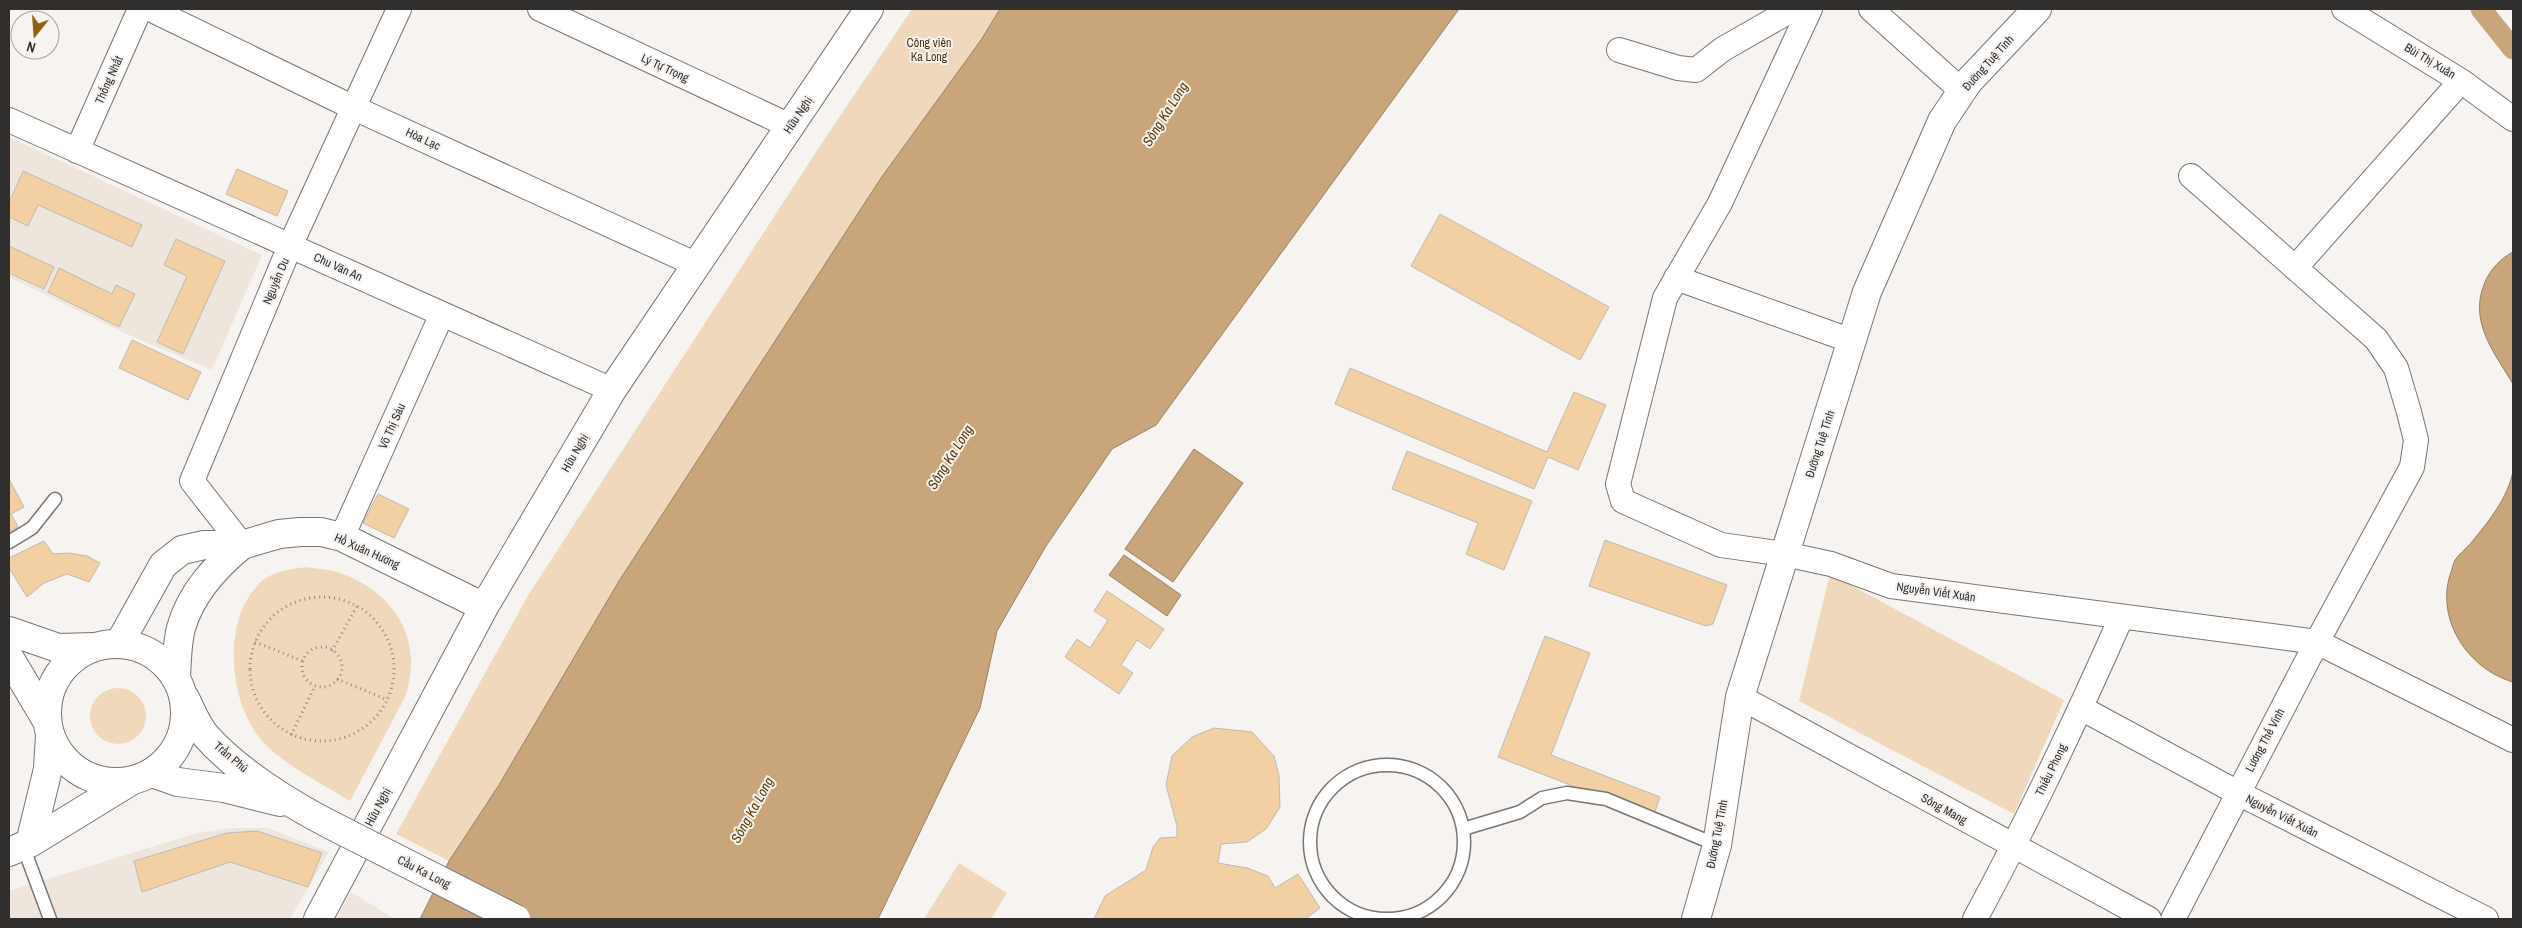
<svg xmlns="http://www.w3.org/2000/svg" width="2522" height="928" viewBox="0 0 2522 928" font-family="'Archivo Narrow',sans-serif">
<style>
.built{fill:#eee6dc}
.green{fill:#efd8bb}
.water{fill:#c8a57a;stroke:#9a8263}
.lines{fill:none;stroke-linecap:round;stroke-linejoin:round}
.canal{stroke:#c8a57a;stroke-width:21}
.building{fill:#f3d0a3;stroke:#bcbab6}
.lane-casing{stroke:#787572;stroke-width:15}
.street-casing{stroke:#787572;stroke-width:26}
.secondary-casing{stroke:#787572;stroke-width:30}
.path{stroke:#8b8a88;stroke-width:3;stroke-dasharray:1 4;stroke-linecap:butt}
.lane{stroke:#fff;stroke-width:12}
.street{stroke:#fff;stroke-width:24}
.secondary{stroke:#fff;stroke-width:28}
.secondary-bridge-casing{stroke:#787572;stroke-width:30;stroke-linecap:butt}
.secondary-bridge{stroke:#fff;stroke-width:28}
.labels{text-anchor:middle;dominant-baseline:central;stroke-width:4;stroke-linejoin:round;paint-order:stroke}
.park-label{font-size:12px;fill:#4e3613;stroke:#f6f3f0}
.street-label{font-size:12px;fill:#302f2e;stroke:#f6f3f0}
.water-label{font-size:14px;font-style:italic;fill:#5b3a00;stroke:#f6f3f0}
</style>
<rect width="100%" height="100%" fill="#f6f3f0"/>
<!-- built -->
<path class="built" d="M9,137L262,255L212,370L122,332L9,277Z
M233,828H268L329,852L290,919H9V891L197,833Z
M351,892L395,919H336Z"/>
<!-- green -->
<path class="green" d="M912,9H1000L981,40L881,178L619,581L499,785L449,861L396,834L529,594L818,149Z
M307,567C317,569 328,569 337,572C394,590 425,640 405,697L350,801C324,785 285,765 264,743C229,706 221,623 258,585C271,571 290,569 307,567Z
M1830,574L2064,700L2014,814L1799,701Z
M90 716a28 28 0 1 1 56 0a28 28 0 1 1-56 0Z
M959,863L1007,893L991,919H924Z"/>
<!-- water -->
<path class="water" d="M1000,9H1459L1156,425L1112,449L1046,546L997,631L980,708L878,919H420L449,861L499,785L619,581L881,178L981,40Z
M2513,252V384C2494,352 2468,321 2485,282C2490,270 2501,258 2513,252Z
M1194,449L1243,483L1173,582L1125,549Z
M2513,471V682C2468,669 2436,620 2450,575C2452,570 2453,564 2455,560C2459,554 2466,549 2471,543C2488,522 2508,498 2513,471Z
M1124,555L1181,595L1167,616L1109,575Z"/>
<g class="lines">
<!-- canal -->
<path class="canal" d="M2481,9L2513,49"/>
</g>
<!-- building -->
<path class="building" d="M237,169L288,191L277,216L226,194Z
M23,171L142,225L132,247L38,205L28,226L9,217V203Z
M1440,214L1609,307L1580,360L1411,266Z
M176,239L225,261L183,354L157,342L187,276L164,265Z
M9,246L54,267L44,289L9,273Z
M59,268L112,294L116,285L135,294L119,327L48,292Z
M132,340L201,372L188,400L119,368Z
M1350,368L1547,452L1574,392L1606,405L1578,470L1548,457L1534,489L1335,404Z
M1407,451L1532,501L1504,570L1466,554L1478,523L1392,489Z
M9,479L24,507L11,514L18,527L9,532Z
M378,494L409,509L394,538L363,523Z
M1605,540L1727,585L1713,624L1706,626L1589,586Z
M44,541L53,554L68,553L87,556L100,563L89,582L67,574L44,583L27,597L9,568V558Z
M1107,591L1164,629L1150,649L1137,640L1121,665L1133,673L1119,694L1065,657L1077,639L1090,648L1108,620L1094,611Z
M1545,636L1590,653L1551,755L1660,797L1653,817L1498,757Z
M1214,728L1252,732L1274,756L1279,776L1280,807L1266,829L1247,842L1221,844L1218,863L1247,868L1268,876L1275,888L1298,874L1320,908L1305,919H1094L1105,896L1146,870L1153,847L1160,838L1177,837V826L1166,785L1172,756L1192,737Z
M257,831L322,853L308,887L230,862L142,892L134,861L227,833Z"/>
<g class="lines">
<defs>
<path id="lane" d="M9,542L32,528L55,499
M1310 842a77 77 0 1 1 154 0a77 77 0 1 1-154 0Z
M1463,829L1520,812L1542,798L1567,793L1606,799L1717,845
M23,846L50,919"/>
<path id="street" d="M150,9L354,108L697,265
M540,9L790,126
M1810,9L1720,203L1665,298L1618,484L1623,501L1721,545L1785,554L1831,564L1891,586L2317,642L2513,740
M1871,9L1962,91
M2344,9L2461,81L2513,119
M1619,50L1678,68L1696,70L1723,49L1793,9
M9,120L612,390
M77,151L140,9
M2295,268L2461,81
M1676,278L1852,341
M342,537L442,314
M242,545L192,481L290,246L399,9
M1740,697L2149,919
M2081,708L2238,793L2486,919
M1975,919C2028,821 2076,720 2121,618
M2173,919L2317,642L2412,467L2416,440L2409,412L2396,368L2376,339L2191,176"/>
<path id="secondary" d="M9,631L58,648L94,647
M119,644L163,565L182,550L204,545H242L279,534L300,532H321L342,537L484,607
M47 713a69 69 0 1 1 138 0a69 69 0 1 1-138 0Z
M9,657L47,721
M176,677C177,661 177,643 181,628C191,593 215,567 242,545
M185,698C191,710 197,726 206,736C237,771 290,804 331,825
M152,773L178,782L224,788L280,802
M30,843L48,769L50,735
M9,852L30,843L131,781
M318,919L484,607L612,390L869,9
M1696,919L1717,845L1740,697L1867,292L1942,121L1968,82L2037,9"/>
</defs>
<!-- lane casing -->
<use href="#lane" class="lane-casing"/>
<!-- street casing -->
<use href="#street" class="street-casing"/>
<!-- secondary casing -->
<use href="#secondary" class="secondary-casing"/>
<!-- path -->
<path class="path" d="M250 669a72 72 0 1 1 144 0a72 72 0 1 1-144 0Z
M255,642L303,661
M302 667a20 20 0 1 1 40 0a20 20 0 1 1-40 0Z
M332,651L357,606
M337,679L388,700
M291,735L315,686"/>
<!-- lane -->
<use href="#lane" class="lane"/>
<!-- street -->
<use href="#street" class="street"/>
<!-- secondary -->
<use href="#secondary" class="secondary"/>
<defs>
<path id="secondary-bridge" d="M331,825L516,919"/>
</defs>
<!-- secondary-bridge casing -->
<use href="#secondary-bridge" class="secondary-bridge-casing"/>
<!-- secondary-bridge -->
<use href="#secondary-bridge" class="secondary-bridge"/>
</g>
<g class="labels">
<!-- park labels -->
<g class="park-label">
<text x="929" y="43">Công viên<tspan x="929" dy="14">Ka Long</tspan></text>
</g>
<!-- street labels -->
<g class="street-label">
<text transform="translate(2430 61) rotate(31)">Bùi Thị Xuân</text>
<text transform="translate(1988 63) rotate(-48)">Đường Tuệ Tĩnh</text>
<text transform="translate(665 68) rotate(25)">Lý Tự Trọng</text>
<text transform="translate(109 80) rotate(-66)">Thống Nhất</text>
<text transform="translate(798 115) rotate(-56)">Hữu Nghị</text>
<text transform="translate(423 139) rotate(25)">Hòa Lạc</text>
<text transform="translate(338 267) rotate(24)">Chu Văn An</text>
<text transform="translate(276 281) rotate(-67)">Nguyễn Du</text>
<text transform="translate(392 426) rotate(-66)">Võ Thị Sáu</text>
<text transform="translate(1820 444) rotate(-72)">Đường Tuệ Tĩnh</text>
<text transform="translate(575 453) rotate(-60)">Hữu Nghị</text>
<text transform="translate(367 551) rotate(24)">Hồ Xuân Hương</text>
<text transform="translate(1936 592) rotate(8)">Nguyễn Viết Xuân</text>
<text transform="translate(2265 740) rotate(-62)">Lương Thế Vinh</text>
<text transform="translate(231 757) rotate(40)">Trần Phú</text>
<text transform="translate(2051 770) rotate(-64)">Thiếu Phong</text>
<text transform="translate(378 807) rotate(-62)">Hữu Nghị</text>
<text transform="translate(1944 809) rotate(29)">Sông Mang</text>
<text transform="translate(2282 816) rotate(27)">Nguyễn Viết Xuân</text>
<text transform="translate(1717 834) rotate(-79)">Đường Tuệ Tĩnh</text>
<text transform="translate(424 872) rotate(27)">Cầu Ka Long</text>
</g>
<!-- water labels -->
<g class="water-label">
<text transform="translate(1165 114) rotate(-58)">Sông Ka Long</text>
<text transform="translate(950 457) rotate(-58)">Sông Ka Long</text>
<text transform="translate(752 810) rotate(-61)">Sông Ka Long</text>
</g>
</g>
<!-- border -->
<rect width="2522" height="928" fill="none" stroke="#302f2e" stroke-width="20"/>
<!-- north arrow -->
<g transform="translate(35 35) rotate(197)"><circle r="24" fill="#f6f3f0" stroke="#a7a5a2"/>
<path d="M0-4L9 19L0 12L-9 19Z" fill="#90600d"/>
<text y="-8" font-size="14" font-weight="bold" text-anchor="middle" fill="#302f2e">N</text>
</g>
</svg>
